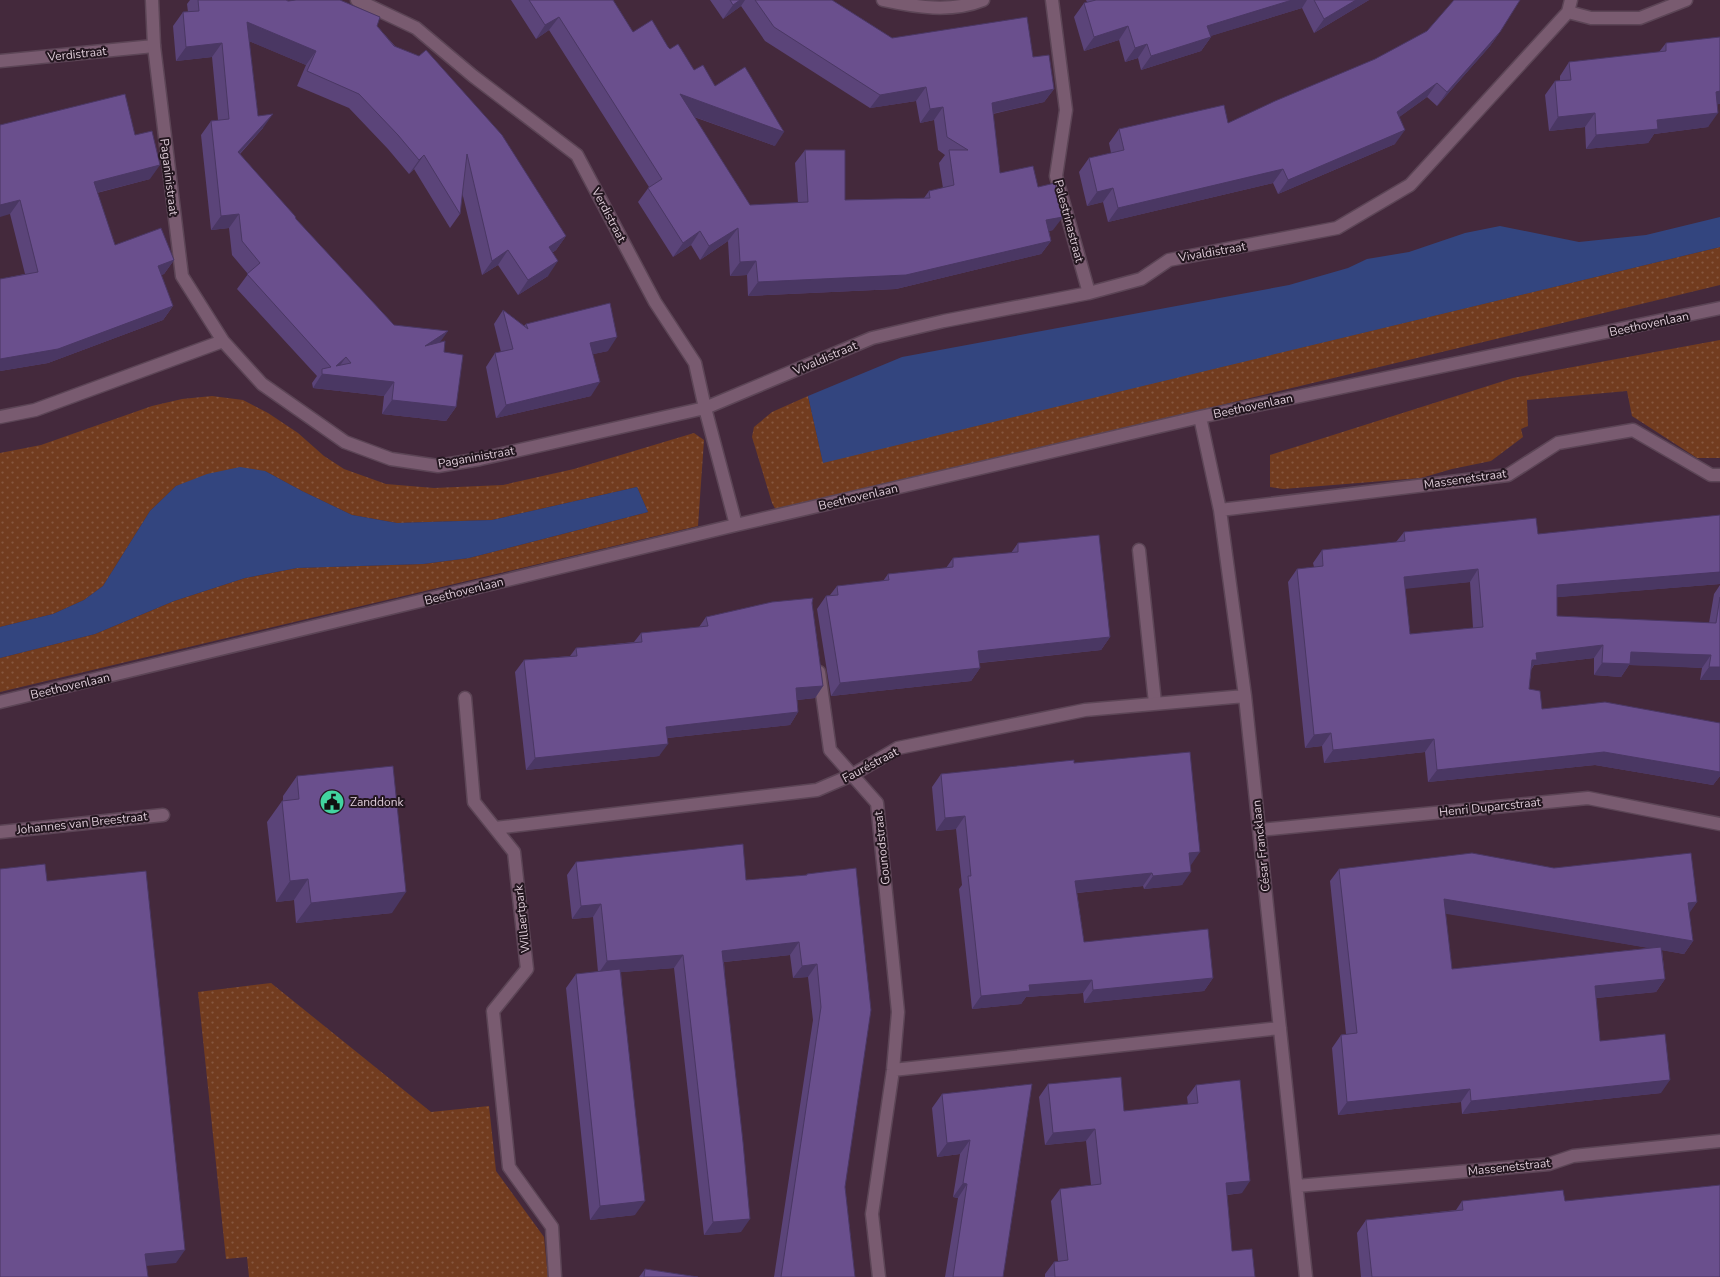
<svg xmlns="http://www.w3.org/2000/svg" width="1720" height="1277" viewBox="0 0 1720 1277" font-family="'Nunito Sans',sans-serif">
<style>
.grass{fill:url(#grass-dots)}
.water{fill:#33457f}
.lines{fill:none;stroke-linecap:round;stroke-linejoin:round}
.service-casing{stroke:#5c4556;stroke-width:15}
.minor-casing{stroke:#5c4556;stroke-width:15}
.service{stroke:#795b70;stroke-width:12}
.minor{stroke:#795b70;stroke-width:12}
.wall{fill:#5b4479;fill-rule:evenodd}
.shaded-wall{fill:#4a3763}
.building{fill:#6a4f8d;stroke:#4a3763;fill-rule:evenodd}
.labels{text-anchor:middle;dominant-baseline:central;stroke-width:4;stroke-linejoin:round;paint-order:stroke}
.street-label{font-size:12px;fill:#deccd8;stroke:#23161f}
.poi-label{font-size:12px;fill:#deccd8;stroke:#23161f;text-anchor:start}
</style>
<defs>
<pattern id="grass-dots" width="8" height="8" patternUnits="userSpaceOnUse" patternTransform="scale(1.25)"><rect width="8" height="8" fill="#723c1f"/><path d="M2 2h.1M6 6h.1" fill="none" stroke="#86573f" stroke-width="1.8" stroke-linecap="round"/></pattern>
</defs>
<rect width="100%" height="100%" fill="#44293c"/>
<!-- grass -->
<path class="grass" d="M1720,247V285L785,510H776L772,503L752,437L754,427L772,412L808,396L823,462Z
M1720,340V458H1697L1632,416L1627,391L1527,400L1528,426L1521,429L1523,437L1491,461L1452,469L1421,478L1283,489L1270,487V455L1513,378Z
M212,396L243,400L268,413L298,433L324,456L344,469L386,484L434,488L503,485L574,469L694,433L704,440L698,526L0,692V658L95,634L174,601L245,578L297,568L423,564L469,558L648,512L637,487L492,520L397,523L352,515L302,491L265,471L176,486L150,511L103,586L84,600L53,614L0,627V453L41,445L152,406L182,399Z
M271,983L431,1112L489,1106L496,1171L544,1237L548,1277H249L247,1257L226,1259L198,992Z"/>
<!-- water -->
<path class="water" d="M1720,217V247L823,463L808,396L902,357L1289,285L1348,268L1367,259L1409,252L1465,233L1500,226L1579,242L1646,235Z
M240,467L265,471L302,491L352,515L397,523L492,520L637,487L648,512L469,558L423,564L297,568L245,578L174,601L95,634L0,658V627L53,614L84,600L103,586L150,511L176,486L207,474Z"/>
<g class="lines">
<defs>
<path id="service" d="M0,61L154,46
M1139,550L1155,703"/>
<path id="minor" d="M152,0L154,46L182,276L223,341L262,384L345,442L391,459L438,466L480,459L705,408L872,338L944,321L1089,293L1141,279L1169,260L1337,228L1410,185L1568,12L1571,0
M357,0L416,28L473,76L577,155L655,302L695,363L705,408L736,525
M883,0C915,7 951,13 983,0
M1052,0L1066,110L1056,176L1089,293
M1568,12L1591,18H1640L1686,0
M0,417L35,410L223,341
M1200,417L1220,510L1245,696L1306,1277
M1220,510L1508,475L1558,443L1633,430L1711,475H1720
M819,672L830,750L877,803L898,1012L893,1070L872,1214L879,1277
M465,698L474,802L514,852L527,969L493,1011L509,1167L552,1227L555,1277
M0,702L736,525L1200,417L1720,308
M495,828L817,790L852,775L898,748L1085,710L1245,696
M1259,830L1588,798L1720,824
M0,832L163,815
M893,1070L1280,1028
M1297,1186L1549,1164L1573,1156L1720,1141"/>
</defs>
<!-- service casing -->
<use href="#service" class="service-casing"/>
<!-- minor casing -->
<use href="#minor" class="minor-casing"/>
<!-- service -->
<use href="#service" class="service"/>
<!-- minor -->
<use href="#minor" class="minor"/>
</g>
<!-- wall -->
<path class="wall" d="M190,0H286L377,26L566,236L556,250L552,253L548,276L518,295L498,265L482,275L462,192L460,214L450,228L414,169L409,174L388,149L349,108L297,86L306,65L249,41L258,116L263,128L240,154L296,219L394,325L440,342L444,352L456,407L446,421L382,414L384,396L313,388L312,383L317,376L237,289L248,274L232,255L229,228L211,230L201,135L211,121L218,120L212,57L176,61L173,26L183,12H188L187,4Z
M511,0H613L633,32L668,47L694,70L715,86L775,146L694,117L750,205L798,203L795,163L805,150L845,200L924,198L929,191L943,188L939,163L945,155L938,150L934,120L920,123L916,101L870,108L765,41L741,6L723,19L710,0H832L892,38L1033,57L1054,89L1044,102L993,114L1000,173L1038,187L1053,230L1049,231L1051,241L1041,254L896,289L748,296L747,275L730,276L728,241L700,260L691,245L673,257L638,202L649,187L549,30L536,39Z
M1086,0H1369L1314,33L1302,8L1210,36L1211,37L1201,51L1141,70L1138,58L1125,62L1119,40L1084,51L1074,17L1084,3L1087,2Z
M1500,32L1490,46L1437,106L1427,97L1399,117L1395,144L1278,194L1273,183L1108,222L1103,202L1087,206L1079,172L1089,158L1111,153L1109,143L1119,129L1228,123Z
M1666,43L1717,105L1708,127L1654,134L1648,143L1586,149L1585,127L1549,131L1545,95L1555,81H1560V76L1569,62L1659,52Z
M0,125L135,135L150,179L97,193L115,245L174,260L164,274L161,275L173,306L163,320L48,363L0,371V279L25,274L10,214Z
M503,310L524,326L526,324L608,351L593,354L591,396L496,418L486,367L495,353L501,352L494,324Z
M1404,532L1538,534L1720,584L1557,597V616L1709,623L1714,594L1720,585V680H1700L1702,668L1670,666L1629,665L1621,677L1594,675V658L1534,665L1531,670L1529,689L1542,709L1720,723V776L1713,785L1595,765L1428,782L1425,752L1324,763L1322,746L1305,748L1288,582L1297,569L1314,567L1313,563L1322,550L1396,542ZM1470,582L1473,628L1410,634L1405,588Z
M1018,543L1110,637L1101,650L980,663V668L971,681L831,696L817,609L826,596L830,595L837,586L883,581L888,574L946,568L953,558L1011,553Z
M812,603L823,686L815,698L797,700L798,712L790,725L667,738L659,756L526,770L515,672L524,660L570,656L576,648L634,642L641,633L699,627L706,617Z
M1074,763L1191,865H1190L1182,885L1144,889L1143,886L1077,893L1084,942L1213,978L1204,991L1084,1003L1083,993L1026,997L1021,1004L972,1009L959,889L962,885L956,829L936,831L932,787L941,774Z
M297,776L392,913L296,923L294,900L276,902L267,822L282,801H283V796Z
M576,862L746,880L806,875L807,874L845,1187L855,1277H774L813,1020L808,977L793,978L790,955L724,962L741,1232L704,1235L674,968L621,972L635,1215L590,1220L566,988L576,974L598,972L593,917L572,919L567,875Z
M1339,869L1697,902L1689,912L1693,941L1684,954L1662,950L1665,979L1656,992L1596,998L1600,1041L1661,1093L1462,1114L1461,1102L1338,1115L1332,1048L1341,1035L1346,1034L1330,881ZM1445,913L1650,948L1452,969Z
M1032,1084L1003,1277H945L958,1198L953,1197L960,1154L937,1157L932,1108L942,1094Z
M1048,1084L1124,1111L1188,1105L1187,1097L1196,1085L1242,1193L1227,1195L1232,1251L1255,1277H1045V1274L1054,1262L1058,1261L1051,1201L1060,1189L1091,1185L1086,1141L1045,1145L1039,1097Z
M1462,1201H1565L1720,1277H1361L1357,1233L1366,1220L1456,1210Z
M645,1269L698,1277H639Z"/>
<!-- shaded-wall -->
<path class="shaded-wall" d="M740,0H745L741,6L723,19L733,5Z
M1292,0H1307L1302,8L1198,40L1207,26Z
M1356,0H1369L1314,33L1324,19Z
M559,17L549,30L536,39L545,25Z
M247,22L316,51L306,65L237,36Z
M1128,26L1119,40L1084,51L1094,37Z
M1500,32L1490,46L1437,106L1447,92Z
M1211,37L1201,51L1141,70L1151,56Z
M222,43L212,57L176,61L186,47Z
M1147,44L1138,58L1125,62L1135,48Z
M1437,83L1427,97L1387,126L1397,112Z
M926,87L916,101L870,108L880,95Z
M1054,89L1044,102L982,116L992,103Z
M1720,91V104L1706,106L1716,92Z
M680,94L784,132L775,146L670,108Z
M943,107L934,120L920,123L930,109Z
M1595,113L1585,127L1549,131L1558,117Z
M1718,113L1708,127L1654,134L1648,143L1586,149L1596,135L1657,120Z
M273,114L263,128L228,166L238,152Z
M1405,130L1395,144L1278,194L1288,180Z
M424,155L414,169L409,174L419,160Z
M160,165L150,179L84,196L94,182Z
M1283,169L1273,183L1108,222L1118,208Z
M1113,188L1103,202L1087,206L1097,192Z
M20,200L10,214L0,217V205Z
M239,214L229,228L211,230L221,216Z
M1063,217L1053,230L1037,234L1046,220Z
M738,228L728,241L700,260L709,246Z
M700,231L691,245L673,257L683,243Z
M566,236L556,250L539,261L549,247Z
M1051,241L1041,254L896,289L748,296L758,282Z
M508,250L498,265L482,275L492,261Z
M174,260L164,274L148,280L158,266Z
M558,261L548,276L518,295L528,280Z
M756,261L747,275L730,276L740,262Z
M173,306L163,320L48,363L0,371V359Z
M448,331L438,345L425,346Z
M617,337L608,351L580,357L590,343Z
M346,357L336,371L394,382L384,396L313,388L322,374L336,366Z
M600,382L591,396L496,418L506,405Z
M392,400L456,407L446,421L382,414Z
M1478,569L1470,582L1395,590L1404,577Z
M1720,572V584L1548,598L1557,585Z
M1110,637L1101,650L969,664L978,651Z
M1603,645L1594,658L1534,665L1528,673H1523L1536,653Z
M1631,652L1711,655L1702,668L1629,665L1621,677L1594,675L1602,663Z
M1709,667H1720V680H1700Z
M980,668L971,681L831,696L840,683Z
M823,686L815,698L787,701L796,688Z
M798,712L790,725L657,739L666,727Z
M1331,733L1322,746L1305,748L1314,735Z
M1434,739L1425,752L1324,763L1333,750Z
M668,744L659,756L526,770L535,758Z
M1604,752L1720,772V776L1713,785L1595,765L1428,782L1437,770Z
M965,816L956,829L936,831L945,818Z
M1200,852L1191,865L1180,866L1189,853Z
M1191,872L1182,885L1144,889L1153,876Z
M1152,873L1143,886L1066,894L1075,881Z
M308,879L294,900L276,902L290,881Z
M406,892L392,913L296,923L311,903Z
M1444,899L1693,941L1684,954L1435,912Z
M1697,902L1688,915V903Z
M601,904L593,917L572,919L581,906Z
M799,942L790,955L714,963L722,951Z
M683,955L674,968L598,974L607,961Z
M817,964L808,977L793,978L802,966Z
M1213,978L1204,991L1084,1003L1093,990Z
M1665,979L1656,992L1586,999L1595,986Z
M1092,980L1083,993L1026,997L1021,1004L972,1009L981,996L1029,985Z
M1670,1080L1661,1093L1462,1114L1471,1101Z
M1470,1089L1461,1102L1338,1115L1347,1102Z
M1095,1129L1086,1141L1045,1145L1053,1133Z
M970,1140L960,1154L937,1157L947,1143Z
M1250,1181L1242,1193L1217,1196L1226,1183Z
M963,1183L967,1184L958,1198L953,1197Z
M645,1201L635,1215L590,1220L600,1206Z
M750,1219L741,1232L704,1235L713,1222Z
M185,1250L176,1263L136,1267L145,1254Z"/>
<!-- building -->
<path class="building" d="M198,0H286L288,1L296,0H340L380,17L377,26L394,46L419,56L426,50L502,135L566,236L549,247L558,261L528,280L508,250L492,261L467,154L460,214L424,155L419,160L398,135L359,94L307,71L316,51L247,22L258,116L273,114L238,152L295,216L296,219L394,325L448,331L425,346L445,341L444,352L463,355L456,407L392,400L394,382L322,374V369L331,367L247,274L260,263L242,241L239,214L221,216L211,121L229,119L222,43L186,47L183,12L199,11ZM346,357L351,363L336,366Z
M529,0H613L633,32L652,20L668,47L670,49L678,44L694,70L703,65L715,86L745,67L784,132L680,94L750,205L808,202L805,150H845V200L930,198L929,191L954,185L949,150H968L947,137L943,107L930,109L926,87L880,95L774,27L755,0H832L892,38L1027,17L1033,57L1049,55L1054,89L992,103L1000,173L1033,166L1038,187L1055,183L1063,217L1046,220L1051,241L906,275L758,282L756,261L740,262L738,228L709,246L700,231L683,243L648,188L662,179L559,17L545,25Z
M730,0H740L733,5Z
M1096,0H1292L1207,26L1211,37L1151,56L1147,44L1135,48L1128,26L1094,37L1084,3Z
M1314,0H1356L1324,19Z
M1454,0H1520L1500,32L1447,92L1437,83L1397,112L1405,130L1288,180L1283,169L1118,208L1113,188L1097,192L1089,158L1124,150L1119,129L1224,105L1228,123L1275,101L1375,59L1427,31Z
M1720,37V91L1716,92L1718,113L1657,120L1658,129L1596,135L1595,113L1558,117L1555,81L1571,80L1569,62L1666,51V43Z
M125,94L135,135L152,131L160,165L94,182L115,245L161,228L174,260L158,266L173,306L58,349L0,359V279L38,272L20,200L0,205V125Z
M610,303L617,337L590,343L600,382L506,405L495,353L513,349L503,310L528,329L526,324Z
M1720,515V572L1557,585V616L1716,623L1720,597V667H1709L1711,655L1679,654L1631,652L1630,664L1602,663L1603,645L1536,653L1537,660H1532L1529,689L1540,691L1542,709L1605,702L1720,723V772L1604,752L1437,770L1434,739L1333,750L1331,733L1314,735L1297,569L1323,566L1322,550L1405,541L1404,532L1536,518L1538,534ZM1478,569L1483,627L1410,634L1404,577Z
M1099,535L1110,637L978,651L980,668L840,683L826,596L838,595L837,586L889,580L888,574L953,567V558L1018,552V543Z
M813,598L812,603L823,686L796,688L798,712L666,727L668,744L535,758L524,660L577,656L576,648L642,642L641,633L708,626L706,617L772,602Z
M1190,752L1200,852L1189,853L1191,872L1153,876L1152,873L1075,881L1084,942L1208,929L1213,978L1093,990L1092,980L1029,985L1030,991L981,996L968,876H971L965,816L945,818L941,774L1074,760V763Z
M393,766L406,892L311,903L308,879L290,881L282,801L299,799L297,776Z
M743,844L746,880L807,875V874L856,868L871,1010L845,1187L855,1277H781L821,1007L817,964L802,966L799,942L722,951L743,1142L750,1219L713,1222L683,955L607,961L601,904L581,906L576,862Z
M1472,853L1554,868L1691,853L1697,902L1688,903L1693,941L1444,899L1452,969L1661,947L1665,979L1595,986L1600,1041L1665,1034L1670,1080L1471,1101L1470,1089L1347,1102L1341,1035L1357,1033L1339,869Z
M45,864L47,881L146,871L185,1250L145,1254L148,1277H0V869Z
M620,969L645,1201L600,1206L576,974Z
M1121,1077L1124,1111L1198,1103L1196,1085L1240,1080L1250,1181L1226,1183L1232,1251L1252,1249L1255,1277H1055L1054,1262L1068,1260L1060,1189L1101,1184L1095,1129L1053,1133L1048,1084Z
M1032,1084L1003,1277H953L967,1184L963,1183L970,1140L947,1143L942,1094Z
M1720,1185V1277H1372L1366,1220L1463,1210L1462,1201L1563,1190L1565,1201Z
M645,1269L698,1277H644Z"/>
<!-- icons -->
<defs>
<symbol id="civic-disc" viewBox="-11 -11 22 22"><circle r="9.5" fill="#42d4a0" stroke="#23161f"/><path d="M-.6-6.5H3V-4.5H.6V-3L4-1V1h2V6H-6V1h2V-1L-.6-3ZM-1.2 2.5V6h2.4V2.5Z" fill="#111"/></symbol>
</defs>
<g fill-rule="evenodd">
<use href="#civic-disc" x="318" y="788" width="28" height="28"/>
</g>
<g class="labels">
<!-- street labels -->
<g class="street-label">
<text transform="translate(77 54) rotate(-6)">Verdistraat</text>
<text transform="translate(169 177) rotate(83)">Paganinistraat</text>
<text transform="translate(609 215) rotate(62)">Verdistraat</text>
<text transform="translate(1069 221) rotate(75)">Palestrinastraat</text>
<text transform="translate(1212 252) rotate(-10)">Vivaldistraat</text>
<text transform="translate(1649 324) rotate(-12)">Beethovenlaan</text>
<text transform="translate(825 358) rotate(-23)">Vivaldistraat</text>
<text transform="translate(1253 406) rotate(-12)">Beethovenlaan</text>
<text transform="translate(476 457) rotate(-10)">Paganinistraat</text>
<text transform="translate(1465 479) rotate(-8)">Massenetstraat</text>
<text transform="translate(858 497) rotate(-13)">Beethovenlaan</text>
<text transform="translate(464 591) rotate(-14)">Beethovenlaan</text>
<text transform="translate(70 686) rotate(-13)">Beethovenlaan</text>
<text transform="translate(870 765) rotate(-28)">Fauréstraat</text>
<text transform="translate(1490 807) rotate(-6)">Henri Duparcstraat</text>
<text transform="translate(82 823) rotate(-6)">Johannes van Breestraat</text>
<text transform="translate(1261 846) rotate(-96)">César Francklaan</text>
<text transform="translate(882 848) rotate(-96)">Gounodstraat</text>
<text transform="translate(522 919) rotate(-96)">Willaertpark</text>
<text transform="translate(1509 1167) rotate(-6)">Massenetstraat</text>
</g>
<!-- poi labels -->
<g class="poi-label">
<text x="350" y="802">Zanddonk</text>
</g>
</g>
</svg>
